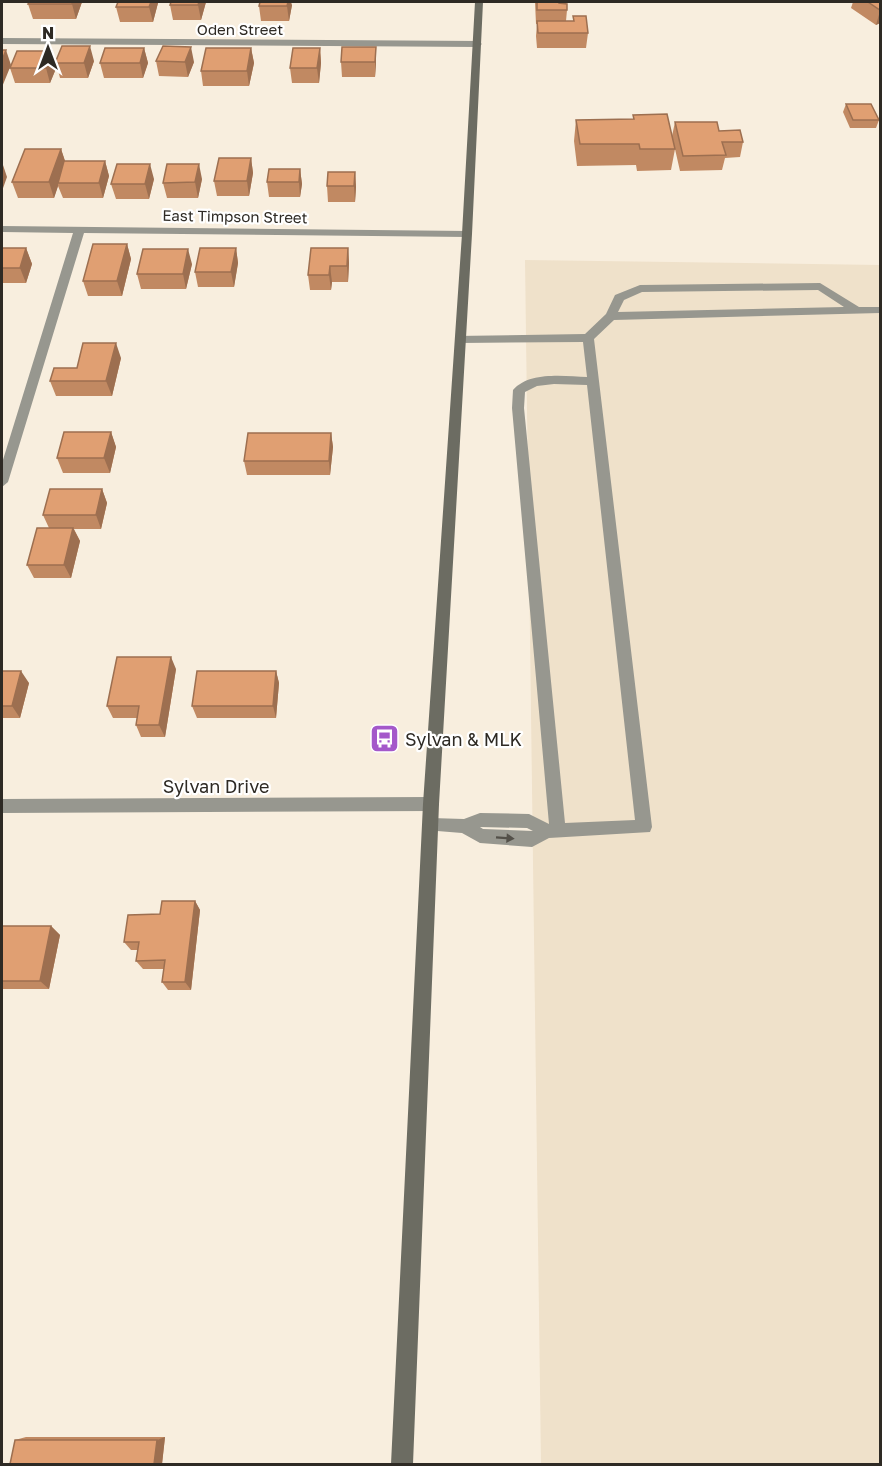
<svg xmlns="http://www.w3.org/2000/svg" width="882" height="1466" viewBox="0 0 882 1466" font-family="'Golos Text',sans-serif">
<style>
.built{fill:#efe1ca}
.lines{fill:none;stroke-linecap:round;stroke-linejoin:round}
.lane{fill:#97978f;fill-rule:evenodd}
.street{fill:#97978f;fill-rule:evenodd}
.secondary{fill:#6c6c62;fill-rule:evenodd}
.wall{fill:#c18962}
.shaded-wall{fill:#9d6f50}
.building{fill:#e09f72;stroke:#9d6f50;stroke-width:1.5}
.oneway{fill:#535049}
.labels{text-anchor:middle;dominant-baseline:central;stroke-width:4.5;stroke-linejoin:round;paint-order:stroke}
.far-street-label{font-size:15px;fill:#2e2a24;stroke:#fff}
.poi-label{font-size:18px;fill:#2e2a24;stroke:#fff;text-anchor:start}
.street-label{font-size:18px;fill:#2e2a24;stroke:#fff}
</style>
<rect width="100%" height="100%" fill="#f8eede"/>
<!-- built -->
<path class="built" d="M525,260L880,265V1464H541Z"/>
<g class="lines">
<!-- lane -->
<path class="lane" d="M820,283L859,307H880V313L614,320L594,339L652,827L650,832L549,838L532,847L480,843L462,833L425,830L423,825L425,820L431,818L464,819L480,813L529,814L549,824L512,408L513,390C529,371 565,376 587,377L583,342L460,343L456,342V336L585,334L606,314L615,295L640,285ZM818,290L844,307L618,312L624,300L642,292ZM554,384L587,385L635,820L565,823L524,408L525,392L537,386ZM480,827L527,828L533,831L483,829Z"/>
<!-- street -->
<path class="street" d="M2,38L478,41L482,44L478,47L2,44Z
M2,226L467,231L472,234L467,237L84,233L8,482L2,487V463L73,233L2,232Z
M431,797L437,799L439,804L437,809L431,811L2,813V799Z"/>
<!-- secondary -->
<path class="secondary" d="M475,2H483L472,234L439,804L413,1464H391L423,804L462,234Z"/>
</g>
<!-- wall -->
<path class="wall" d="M82,2L76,19H33L28,4Z
M118,2H158V3L153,22H120L116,7Z
M171,2H206L201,20H173L170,5Z
M535,2H559V3L567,10L566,21H573V16L588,33L586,48H537L536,36L537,24H536Z
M853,2H880V23L876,25L851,8Z
M292,5L289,21H261L259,6Z
M376,47V62L375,77H342L341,62Z
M144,48L148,63L143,78H104L100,63Z
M251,48L254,63L249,86H203L201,71Z
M320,48L321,63L319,83H292L290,68Z
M52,51L56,62L94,61L88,78H60L57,66L50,83H15L10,68Z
M156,61L194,62L188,77L159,76Z
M846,104L879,120L876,128H850L843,112Z
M633,115L672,136L675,122L719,131L743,142L740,157L725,158L722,170L680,171L675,149L671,170L637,171L636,165L577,166L574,141L576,120L633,119Z
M61,149L65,161H105L109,176L103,198H63L58,186L54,198H18L12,182Z
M251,158L253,173L249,196H217L214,181Z
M300,169L302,184L300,197H269L267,182Z
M355,172L356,187L355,202H328L327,186Z
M154,179L149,199H116L111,184Z
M202,179L198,198H167L163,183Z
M127,244L131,259L122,296H88L83,281Z
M2,248H26L32,264L26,283H2Z
M236,248L238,263L234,287H198L195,272Z
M348,248L349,263L348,282H332L331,290H310L308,275Z
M192,264L186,289H141L137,274Z
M121,358L112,396H56L50,381L77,368Z
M111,432L116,447L110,473H63L57,458Z
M331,433L333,447L330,475H247L244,461Z
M102,489L107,503L101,529H74L80,541L71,578H34L27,565L49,528L43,515Z
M176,669L165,737H141L136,725L137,718H113L107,706Z
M2,671L29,683L20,718H2Z
M276,671L279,683L276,718H197L192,706Z
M195,901L200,910L191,990H168L162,982L164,969H143L136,961L138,950H131L124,942L160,914Z
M2,926H51L60,935L49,989H2Z
M26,1437H165L162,1464L15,1440Z"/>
<!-- shaded-wall -->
<path class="shaded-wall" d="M72,2H82L76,19L72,4Z
M151,2H158V3L153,22L149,7Z
M199,2H206L201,20L198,5Z
M288,2H291L292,5L289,21L287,6Z
M880,11V23L876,25Z
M90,46L94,61L88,78L84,63Z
M191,47L194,62L188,77L185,62Z
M376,47V62L375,77V62Z
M144,48L148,63L143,78L140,63Z
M251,48L254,63L249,86L247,71Z
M320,48L321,63L319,83L317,68Z
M6,50L11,65L2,87V60Z
M52,51L57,66L50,83L46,68Z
M61,149L66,164L58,183V186L54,198L49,182Z
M251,158L253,173L249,196L247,181Z
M105,161L109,176L103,198L99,183Z
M2,162L7,177L2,191Z
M150,164L154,179L149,199L145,184Z
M199,164L202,179L198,198L195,182Z
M300,169L302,184L300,197L299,182Z
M355,172L356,187L355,202L354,186Z
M127,244L131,259L122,296L117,281Z
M26,248L32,264L26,283L20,268Z
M236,248L238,263L234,287L231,272Z
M348,248L349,263L348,282L347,266Z
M188,249L192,264L186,289L183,274Z
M330,266L332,282L331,290L329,275Z
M116,343L121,358L112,396L106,381Z
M111,432L116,447L110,473L104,458Z
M331,433L333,447L330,475L329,461Z
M102,489L107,503L101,529L96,515Z
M73,528L80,541L71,578L64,565Z
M171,657L176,669L165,737L159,725Z
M21,671L29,683L20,718L12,706Z
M276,671L279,683L276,718L273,706Z
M195,901L200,910L191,990L185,982Z
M51,926L60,935L49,989L40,981Z
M165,1437L162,1464H154L157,1440Z"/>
<!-- building -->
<path class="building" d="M29,2H72V4H28Z
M118,2H151L149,7H116Z
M171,2H199L198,5H170Z
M260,2H288L287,6H259Z
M537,2H559V3L567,4V10H537Z
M868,2H880V10Z
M573,16H586L588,33H538L537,21H574Z
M62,46H90L84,63H55Z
M163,46L191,47L185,62L156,61Z
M342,47H376L375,62H341Z
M105,48H144L140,63H100Z
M206,48H251L247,71H201Z
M293,48H320L317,68H290Z
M2,50H6L2,60Z
M17,51H52L46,68H10Z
M846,104H871L879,120H853Z
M667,114L675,149H640L639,144H580L576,120L634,119L633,115Z
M675,122H717L719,131L740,130L743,142H722L726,155L683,156Z
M25,149H61L49,182H12Z
M219,158H251L247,181H214Z
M64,161H105L99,183H58Z
M117,164H150L145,184H111Z
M167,164H199L195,182L163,183Z
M269,169H300L299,182H267Z
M328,172H355L354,186H327Z
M93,244H127L117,281H83Z
M2,248H26L20,268H2Z
M200,248H236L231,272H195Z
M311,248H348L347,266H330L329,275H308Z
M143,249H188L183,274H137Z
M83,343H116L106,381H50L54,368H77Z
M64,432H111L104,458H57Z
M248,433H331L329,461H244Z
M50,489H102L96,515H43Z
M37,528H73L64,565H27Z
M117,657H171L159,725H136L139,706H107Z
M2,671H21L12,706H2Z
M197,671H276L273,706H192Z
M162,901H195L185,982H162L165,960L136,961L139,942H124L128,915L160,914Z
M2,926H51L40,981H2Z
M15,1440H157L154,1464H10Z"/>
<!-- one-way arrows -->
<defs><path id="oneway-solid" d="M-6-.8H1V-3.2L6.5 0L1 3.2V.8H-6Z" transform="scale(1.5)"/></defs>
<use class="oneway" href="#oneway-solid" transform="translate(505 838) rotate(4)"/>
<!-- icons -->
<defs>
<symbol id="bus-square" viewBox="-11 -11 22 22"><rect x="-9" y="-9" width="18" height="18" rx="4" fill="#a458ca" stroke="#fff"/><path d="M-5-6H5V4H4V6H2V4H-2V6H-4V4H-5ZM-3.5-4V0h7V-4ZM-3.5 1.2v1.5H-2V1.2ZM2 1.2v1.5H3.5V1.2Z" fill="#fff"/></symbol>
</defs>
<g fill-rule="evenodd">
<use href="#bus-square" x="368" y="722" width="33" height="33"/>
</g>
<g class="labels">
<!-- far-street labels -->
<g class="far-street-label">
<text x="240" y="29">Oden Street</text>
<text transform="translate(235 216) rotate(1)">East Timpson Street</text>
</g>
<!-- poi labels -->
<g class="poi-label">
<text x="405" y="739">Sylvan &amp; MLK</text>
</g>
<!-- street labels -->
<g class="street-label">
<text x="216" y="786">Sylvan Drive</text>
</g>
</g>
<!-- border -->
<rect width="882" height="1466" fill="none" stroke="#2e2a24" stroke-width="6"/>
<!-- north arrow -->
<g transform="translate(48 48)" stroke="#ffffff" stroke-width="4.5" paint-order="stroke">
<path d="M0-4.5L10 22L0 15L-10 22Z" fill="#2e2a24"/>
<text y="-9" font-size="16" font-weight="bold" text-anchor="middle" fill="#2e2a24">N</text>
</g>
</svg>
